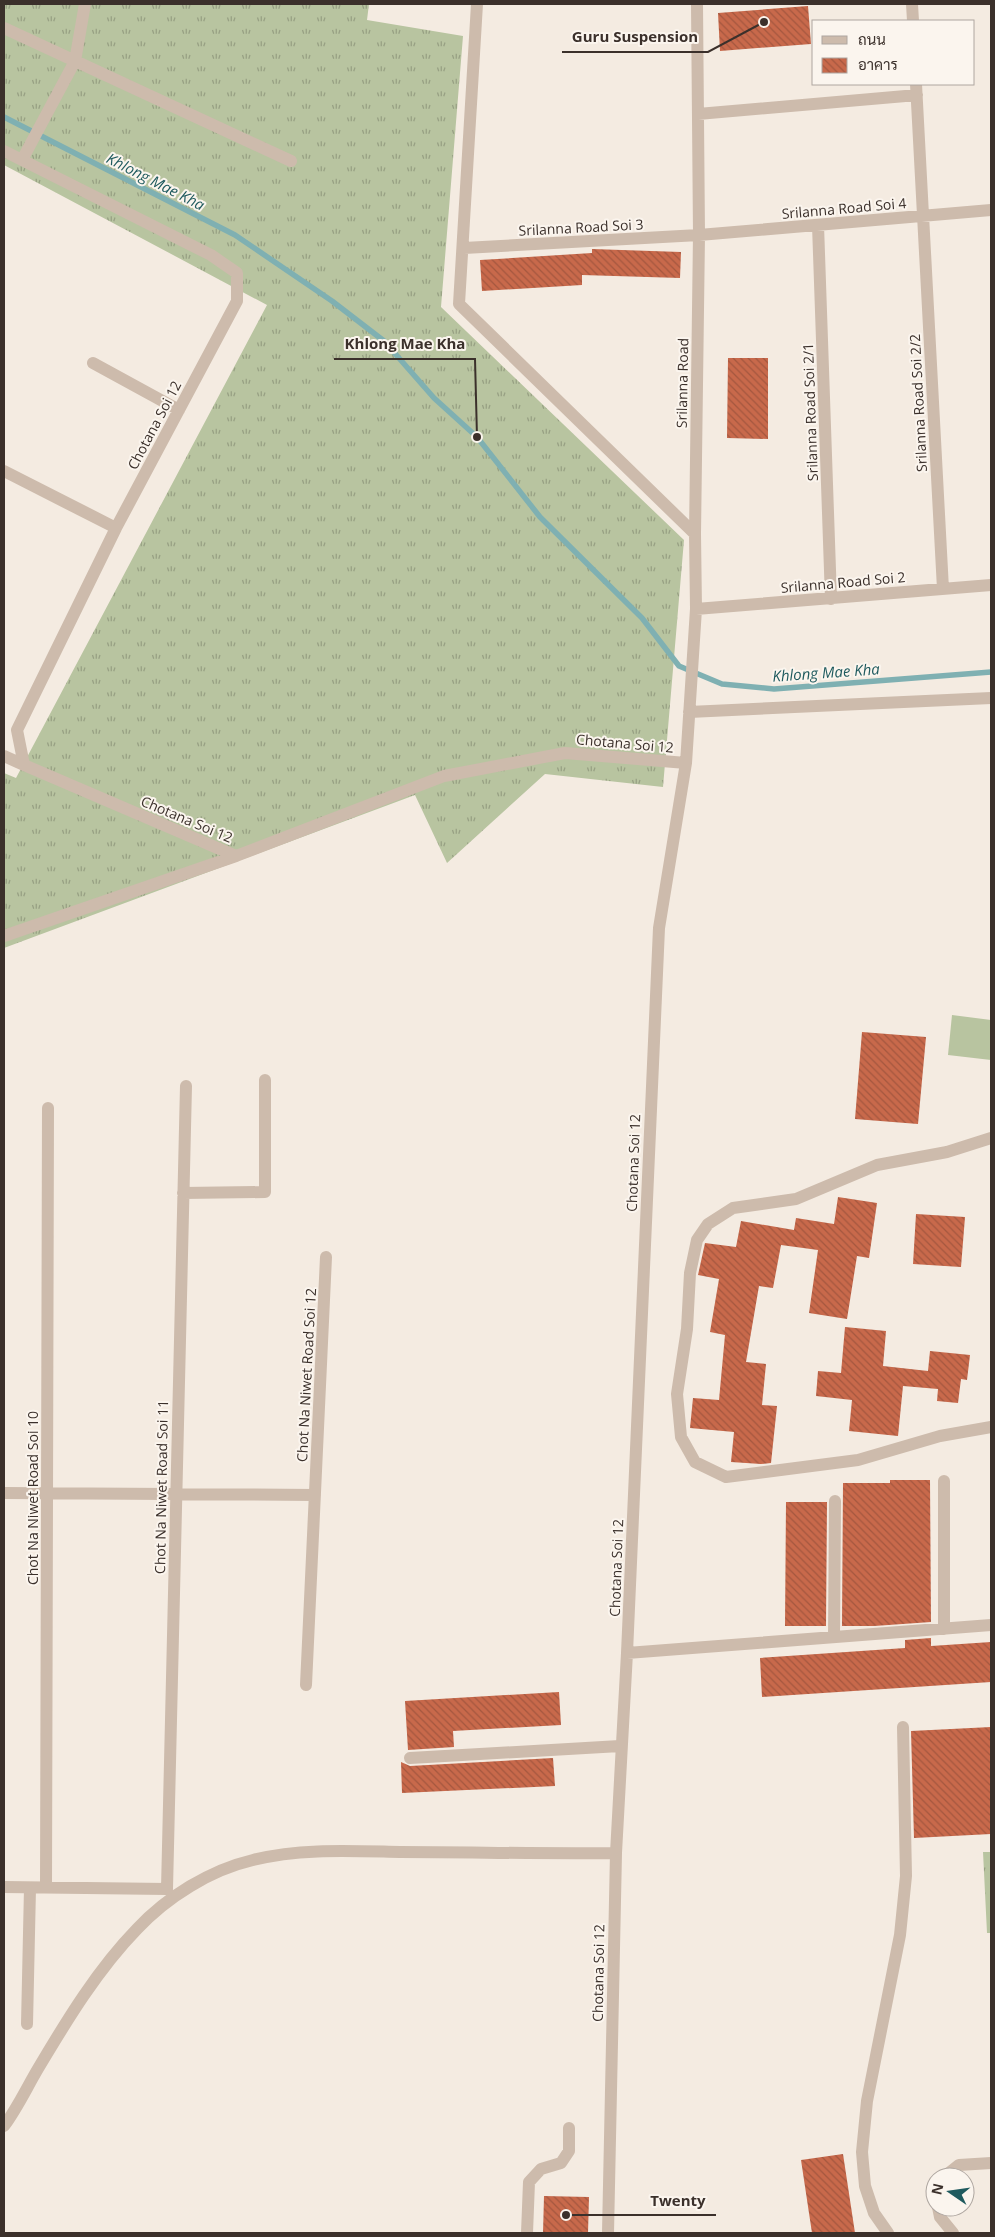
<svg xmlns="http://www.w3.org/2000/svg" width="995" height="2237" viewBox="0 0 995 2237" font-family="'Open Sans',Sarabun,sans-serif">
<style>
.grass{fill:url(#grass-tufts)}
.pitch{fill:#b8c4a0}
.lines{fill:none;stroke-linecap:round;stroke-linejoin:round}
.stream{stroke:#7fb0b2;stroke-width:5.5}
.building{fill:url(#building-back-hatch)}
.minor{stroke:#cdbbac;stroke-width:12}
.labels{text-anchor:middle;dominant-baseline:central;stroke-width:4;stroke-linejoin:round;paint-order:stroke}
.street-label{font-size:14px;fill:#3b302b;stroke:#fbf5ee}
.water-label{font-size:15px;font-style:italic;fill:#1f5a5e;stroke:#fbf5ee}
.leader{fill:none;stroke:#3b302b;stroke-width:2}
.callout-dot{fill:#3b302b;stroke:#fbf5ee;stroke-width:2}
.callout-label{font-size:15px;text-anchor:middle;font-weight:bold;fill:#3b302b;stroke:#fbf5ee;stroke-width:4;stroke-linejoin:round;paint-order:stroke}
</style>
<defs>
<pattern id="grass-tufts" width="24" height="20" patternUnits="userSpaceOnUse" patternTransform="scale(1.25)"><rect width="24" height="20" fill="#b8c4a0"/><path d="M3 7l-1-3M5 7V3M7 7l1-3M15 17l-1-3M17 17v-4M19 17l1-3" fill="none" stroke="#97a083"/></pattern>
<pattern id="building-back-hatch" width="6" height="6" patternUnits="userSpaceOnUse" patternTransform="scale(1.25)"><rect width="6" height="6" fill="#c8694b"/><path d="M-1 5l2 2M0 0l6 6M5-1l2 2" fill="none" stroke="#a4573f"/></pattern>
</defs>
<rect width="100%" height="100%" fill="#f4ebe1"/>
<!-- grass -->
<path class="grass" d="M4,4H369L367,20L463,36L441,307L684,540L663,787L545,774L447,863L415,795L4,948V773L16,778L267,305L4,165Z
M983,1852H991V1933H987Z"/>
<!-- pitch -->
<path class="pitch" d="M952,1015L991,1020V1060L948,1055Z"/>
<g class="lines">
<!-- stream -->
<path class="stream" d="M4,117L235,235L332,301L384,341L434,398L477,437L540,517L642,618L679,666L722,684L774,689L991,672"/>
</g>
<!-- building -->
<path class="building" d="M808,6L811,44L720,51L718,13Z
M592,249L681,252L680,278L582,275V285L482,291L480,260L592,253Z
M728,358H768V439L727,438Z
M862,1032L926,1037L918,1124L855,1119Z
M838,1197L877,1203L869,1258L857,1256L847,1319L809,1313L818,1250L781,1245L773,1288L759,1286L746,1362L766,1364L762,1405L777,1406L771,1463L761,1464L731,1462L734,1432L690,1428L693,1398L719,1400L725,1335L710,1332L719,1279L698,1275L705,1243L736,1247L741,1221L794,1230L796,1218L834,1224Z
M916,1214L965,1217L961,1267L913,1264Z
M845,1327L886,1331L883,1366L928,1371L930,1351L970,1355L967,1380L961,1379L958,1403L937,1401L938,1389L903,1386L898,1436L849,1431L852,1400L816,1396L818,1371L841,1373Z
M890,1480H930L931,1622L874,1626H842L843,1483H890Z
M786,1502H827L826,1626H785Z
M931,1638V1646L991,1642V1682L762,1697L760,1658L905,1648V1640Z
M559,1692L561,1725L453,1731L454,1747L408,1750L405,1701Z
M991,1727V1834L914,1838L911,1731Z
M553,1758L555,1786L402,1793L401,1762L410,1766Z
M843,2154L855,2233H812L801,2160Z
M544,2196L589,2197L588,2233H543Z"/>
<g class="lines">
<!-- minor -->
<path class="minor" d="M477,4L459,304L695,534
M912,4L913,21
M4,28L291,161
M916,84L943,589
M698,114L917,95
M4,151L211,255L237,273V301L116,528L17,730L24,765L236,856L444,776L565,753L686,763
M22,160L75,61L85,4
M818,225L831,599
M464,248L699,235L991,210
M93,363L179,410
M4,471L116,528
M696,609L991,585
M689,712L991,698
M4,756L24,765
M4,936L236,856
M991,1138L947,1152L877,1165L796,1199L733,1208L708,1224L697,1240L690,1273L687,1329L677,1394L681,1437L695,1462L726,1477L858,1460L940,1436L991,1427
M183,1193L265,1192V1080
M944,1481V1629
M4,1493L315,1495
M834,1637L835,1501
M627,1653L991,1625
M306,1685L326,1257
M410,1758L620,1746
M4,1887L167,1889L186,1086
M46,1887L48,1108
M27,2024L30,1888
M4,2126C18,2107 27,2087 39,2067C67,2020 98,1969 137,1929C167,1897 210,1870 253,1860C300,1848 352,1851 400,1852C472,1852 544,1854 616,1853
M944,2177L959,2165L991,2163
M938,2207L940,2217L953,2233
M527,2233L529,2182L541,2169L561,2163L569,2151V2128
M608,2233L616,1853L627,1653L659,928L686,763L696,609L695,534L699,235L697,4
M888,2233L874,2213L865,2186L862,2152L867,2101L900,1935L906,1876L903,1727"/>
</g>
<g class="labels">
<!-- street labels -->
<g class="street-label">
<text transform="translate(844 208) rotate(-5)">Srilanna Road Soi 4</text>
<text transform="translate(581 227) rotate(-3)">Srilanna Road Soi 3</text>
<text transform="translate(682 383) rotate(-89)">Srilanna Road</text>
<text transform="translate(918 403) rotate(-93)">Srilanna Road Soi 2/2</text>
<text transform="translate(810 412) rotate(-92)">Srilanna Road Soi 2/1</text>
<text transform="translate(154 425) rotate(-62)">Chotana Soi 12</text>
<text transform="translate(843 582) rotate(-5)">Srilanna Road Soi 2</text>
<text transform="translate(625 743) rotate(5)">Chotana Soi 12</text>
<text transform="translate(187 819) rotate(23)">Chotana Soi 12</text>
<text transform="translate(633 1163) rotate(-88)">Chotana Soi 12</text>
<text transform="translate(306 1375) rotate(-87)">Chot Na Niwet Road Soi 12</text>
<text transform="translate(161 1487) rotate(-89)">Chot Na Niwet Road Soi 11</text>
<text transform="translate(32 1498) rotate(-90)">Chot Na Niwet Road Soi 10</text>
<text transform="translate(616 1568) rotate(-88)">Chotana Soi 12</text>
<text transform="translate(598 1973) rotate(-89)">Chotana Soi 12</text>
</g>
<!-- water labels -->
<g class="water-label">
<text transform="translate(156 181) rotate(27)">Khlong Mae Kha</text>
<text transform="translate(826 672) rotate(-4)">Khlong Mae Kha</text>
</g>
</g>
<!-- callouts -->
<path class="leader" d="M764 22L708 52H562M477 437L475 359H334M566 2215L640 2215H716"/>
<g class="callout-dot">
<circle cx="764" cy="22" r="5"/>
<circle cx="477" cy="437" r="5"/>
<circle cx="566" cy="2215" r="5"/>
</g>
<g class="callout-label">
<text x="635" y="42">Guru Suspension</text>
<text x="405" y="349">Khlong Mae Kha</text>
<text x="678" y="2206">Twenty</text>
</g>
<!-- border -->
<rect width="995" height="2237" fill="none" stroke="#3b302b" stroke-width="10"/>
<!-- legend -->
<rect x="812" y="20" width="162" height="65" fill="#fbf5ee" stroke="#aea6a0"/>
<rect x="822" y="36" width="25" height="8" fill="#cdbbac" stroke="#aea6a0"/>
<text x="858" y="45" font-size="15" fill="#3b302b">ถนน</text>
<rect x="822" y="58" width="25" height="15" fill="url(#building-back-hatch)" stroke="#aea6a0"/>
<text x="858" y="70" font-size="15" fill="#3b302b">อาคาร</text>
<!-- north arrow -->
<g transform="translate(950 2192) rotate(283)"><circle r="24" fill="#fbf5ee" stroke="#aea6a0"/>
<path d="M0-4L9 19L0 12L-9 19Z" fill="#1f5a5e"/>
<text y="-8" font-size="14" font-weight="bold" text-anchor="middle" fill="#3b302b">N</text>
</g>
</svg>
